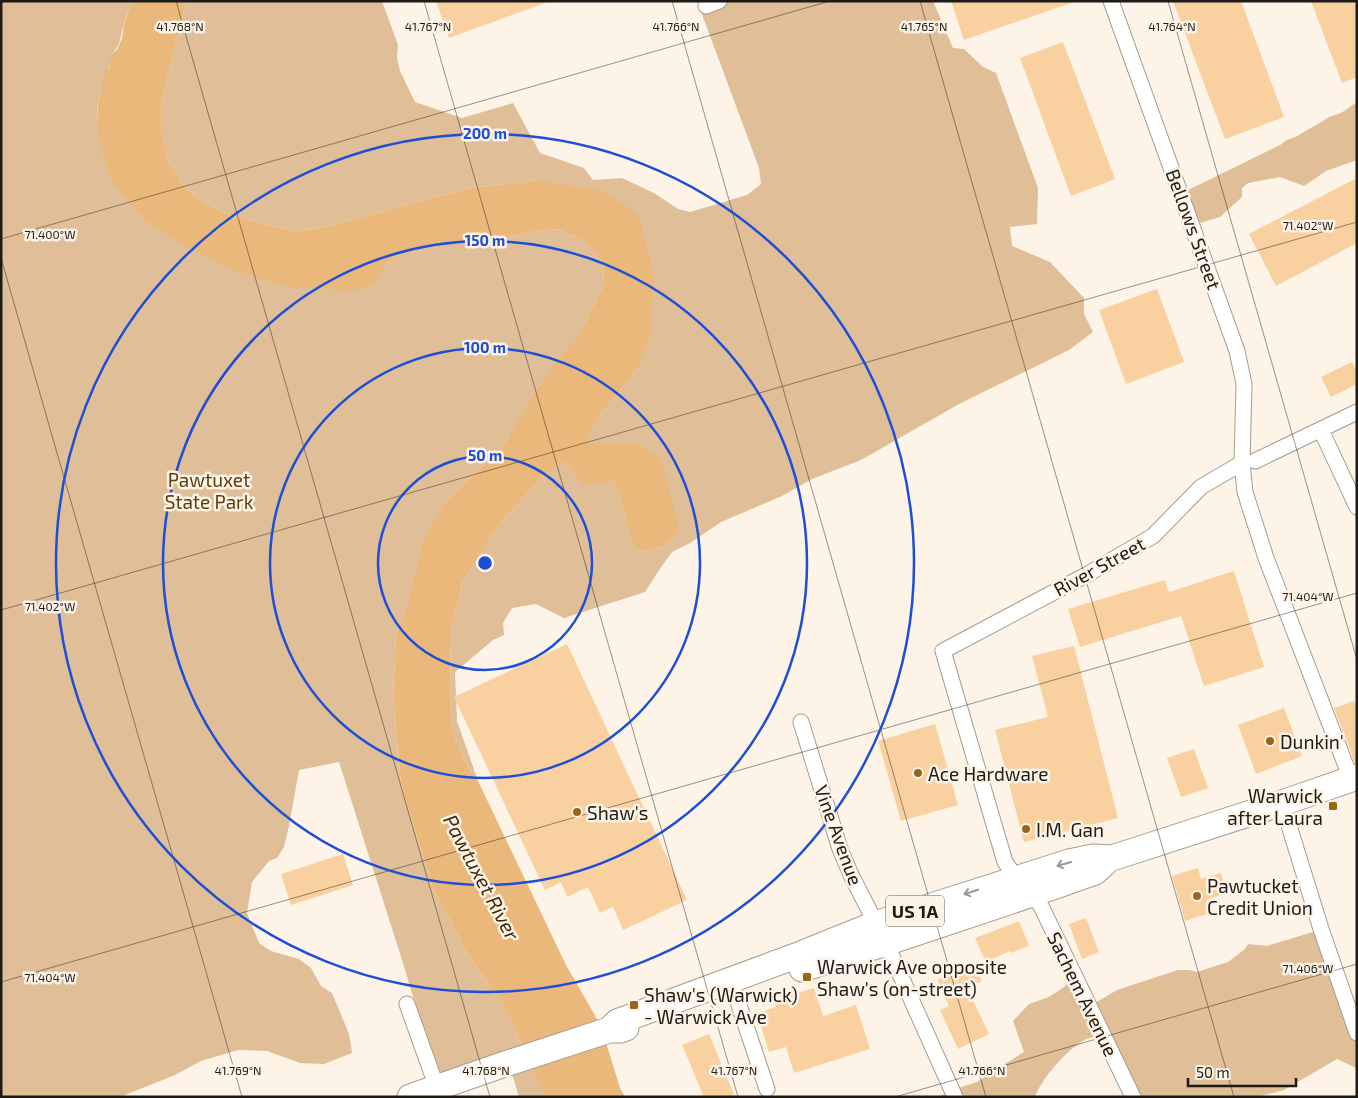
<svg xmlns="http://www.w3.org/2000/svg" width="1358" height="1098" viewBox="0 0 1358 1098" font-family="'Exo 2',sans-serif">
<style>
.green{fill:#dfbe98}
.water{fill:#e9b87a}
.building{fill:#f9d0a0}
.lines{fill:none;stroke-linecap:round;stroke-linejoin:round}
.street-casing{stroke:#a69c91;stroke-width:17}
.primary-casing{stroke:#a69c91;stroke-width:27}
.street{stroke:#fff;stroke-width:15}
.primary{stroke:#fff;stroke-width:25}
.oneway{stroke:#9a9896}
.ticks{fill:none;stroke:#1e1b16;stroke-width:1;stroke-opacity:0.45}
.ring{fill:none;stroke:#1d4ed8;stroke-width:2.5}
.poi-dot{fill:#99661a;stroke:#fdf3e6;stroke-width:2}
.labels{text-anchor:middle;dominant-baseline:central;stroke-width:5;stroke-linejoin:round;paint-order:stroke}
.shield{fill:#fdf3e6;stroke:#615c54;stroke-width:1}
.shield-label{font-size:18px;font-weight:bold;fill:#1e1b16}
.street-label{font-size:19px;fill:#1e1b16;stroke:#fdf3e6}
.park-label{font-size:19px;fill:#5d3c0b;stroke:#fdf3e6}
.poi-label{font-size:19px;fill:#1e1b16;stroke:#fdf3e6;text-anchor:start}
.water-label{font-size:20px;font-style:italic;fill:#3d280d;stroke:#fdf3e6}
.ticks-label{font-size:12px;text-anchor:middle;fill:#1e1b16;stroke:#fdf3e6;stroke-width:5;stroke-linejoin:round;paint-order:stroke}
.centre{fill:#1d4ed8;stroke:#fdf3e6;stroke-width:2.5}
.ring-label{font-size:15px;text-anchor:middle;font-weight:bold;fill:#1d4ed8;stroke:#fdf3e6;stroke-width:5;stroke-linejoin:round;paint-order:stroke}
</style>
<rect width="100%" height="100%" fill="#fdf3e6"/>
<!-- green -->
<path class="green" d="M1,1H132C130,9 126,16 124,24C120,38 121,46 110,56C112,73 100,87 98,103C94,128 105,155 111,179L385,265L405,251L435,243L491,241L535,231L558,229L586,242L603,263L604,285L576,339L509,437L494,456L446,501L396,637L393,696L401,784L432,885L465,950L508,1012L526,1057L546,1097H519L509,1064L439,1084L403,963L339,762L299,770L289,826L284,847L277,858L269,861L252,882L247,913L259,943L271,951L299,959L311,968L321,986L332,993L349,1034L352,1053L324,1064L300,1063L267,1051L238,1050L201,1061L175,1075L120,1097H1Z
M186,1H382L398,45L397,58L400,71L415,102L462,118L513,103L540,153L584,168L593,180L622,178L654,193L678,209L690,212L747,195L761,184L759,168L700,9L712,1H933L953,48L964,49L983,67L996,73L1038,188L1037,224L1010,227L1012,246L1050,262L1084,298V314L1093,332L1069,350L959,404L861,460L812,479L782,496L721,522L690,543L672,552L659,570L645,592L564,618L536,604L512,608L503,623L504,635L493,640L455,672L457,721L478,781L464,761L451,727L450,634L462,583L501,522L544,476L558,465L568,463L612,480L618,490L633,546L646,552L663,546L674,539L636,444H592L588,440L594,423L637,369L654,280L534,181L470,188L316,229L291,231L229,215L194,196L182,184L168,160L162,135L161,105Z
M1357,102V160L1326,171L1304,186L1280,177L1248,183L1242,188V197L1220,217L1193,225L1182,193L1282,144C1287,138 1293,139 1299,135C1308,129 1317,125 1326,119C1331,115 1339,115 1344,111C1349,108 1352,105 1357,102Z
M1326,928L1357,1016V1078L1356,1068L1337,1059L1284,1090L1257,1097H1132L1100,1035C1095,1037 1089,1037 1085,1040C1068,1048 1041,1079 1035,1097H938L952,1090L977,1082L1024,1052L1013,1021L1029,1004L1049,997L1064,987L1073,977L1090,1006L1117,990L1178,970H1189L1197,972L1228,962L1245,949L1248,944L1267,946Z"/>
<!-- water -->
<path class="water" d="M132,1H186L161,105L162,135L168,160L182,184L194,196L229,215L291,231L316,229L470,188L534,181L596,189L624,204L640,218L654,281L651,332L637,369L594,423L588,440L592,444H636L660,457L679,527L674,539L663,546L646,552L633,546L618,490L612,480L583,485L568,463L558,465L544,476L501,522L462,583L450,634L451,727L464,761L478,781L566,965L601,1026L620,1088L625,1097H546L526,1057L508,1012L465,950L432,885L401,784L393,696L396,637L409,601L425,537L446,501L494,456L509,437L533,396L553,366L576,339L604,285L603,263L586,242L558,229L535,231L491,241L435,243L405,251L385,265L375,284L355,290L289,287L234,270L186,247L146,221L116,187L111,179L102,152L97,125L98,103L106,70L110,68L109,56L117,50L122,38L124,25Z"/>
<!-- building -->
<path class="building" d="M436,1H545V3L449,38Z
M951,1H1071V3L964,40Z
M1173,1H1241L1284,117L1225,139Z
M1311,1H1357V77L1342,83Z
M1063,42L1115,179L1071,196L1020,58Z
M1357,178V243L1276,286L1249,234Z
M1157,289L1184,362L1126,384L1099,310Z
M1352,362L1357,371V384L1331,397L1321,377Z
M1234,571L1264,667L1204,686L1181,616L1080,647L1068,609L1165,580L1169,592Z
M567,644L687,900L623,930L613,907L600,913L588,887L567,897L561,882L545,890L454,697Z
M1074,646L1118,818L1024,842L995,730L1048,717L1032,656Z
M1354,701L1357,707V763H1355L1334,708Z
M1284,708L1302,756L1256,774L1238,725Z
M935,724L958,805L901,821L878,741Z
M1194,749L1208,788L1181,797L1167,758Z
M343,854L353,885L291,905L281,874Z
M1198,868L1201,879L1221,873L1227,893L1206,900L1210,913L1185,921L1172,876Z
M1086,918L1099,952L1082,959L1069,924Z
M1019,921L1029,946L1011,953L1010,951L986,962L975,938Z
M974,963L982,981L967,988L989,1034L958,1049L940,1010L949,1006L937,980Z
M814,988L823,1016L856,1005L870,1049L794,1073L786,1047L769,1052L757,1013L776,1007L774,1000Z
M709,1034L735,1097H704L682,1045Z"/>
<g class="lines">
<defs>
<path id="street" d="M1111,1L1237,351L1244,384L1242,463L1245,492L1266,558L1351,779
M706,6L719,1
M1321,430L1357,507
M1255,461L1357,412
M801,722L840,849L851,875L886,943L955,1097
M1282,803L1321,929L1357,1033
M1017,879L1005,862L943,651L1088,574L1153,536L1201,487L1242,463
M1031,893L1041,906L1133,1097
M735,993L767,1089
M407,1004L437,1088"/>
<path id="primary" d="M802,969L886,943L1053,887L1095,872L1105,863
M609,1030L617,1022L793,957L875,924L1069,862L1093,857L1112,858L1282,803L1357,777
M410,1097L502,1065L609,1030H621L626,1028"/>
</defs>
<!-- street casing -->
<use href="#street" class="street-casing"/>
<!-- primary casing -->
<use href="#primary" class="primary-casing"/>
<!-- street -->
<use href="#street" class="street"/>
<!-- primary -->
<use href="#primary" class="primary"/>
</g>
<!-- one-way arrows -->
<defs><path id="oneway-shaft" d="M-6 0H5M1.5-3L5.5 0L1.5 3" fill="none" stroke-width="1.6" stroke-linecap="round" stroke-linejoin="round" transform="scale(1.25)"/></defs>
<g class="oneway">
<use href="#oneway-shaft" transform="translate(1064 864) rotate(164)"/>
<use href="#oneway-shaft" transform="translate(971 892) rotate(162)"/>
</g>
<!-- ticks -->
<path class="ticks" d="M176,1L490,1097M424,1L738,1097M672,1L986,1097M920,1L1234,1097M1168,1L1357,660M1,239L830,1M1,258L242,1097M1,610L1357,222M1,982L1357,593M895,1097L1357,964"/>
<!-- distance rings -->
<g class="ring">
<circle cx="485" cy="563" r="107"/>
<circle cx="485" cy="563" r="215"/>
<circle cx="485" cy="563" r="322"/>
<circle cx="485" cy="563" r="429"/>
</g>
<!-- markers -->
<g class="poi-dot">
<circle cx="1270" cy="741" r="5"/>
<circle cx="918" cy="773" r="5"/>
<rect x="1328" y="801" width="10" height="10" rx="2.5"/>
<circle cx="577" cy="812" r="5"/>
<circle cx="1026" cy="829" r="5"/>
<circle cx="1197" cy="896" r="5"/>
<rect x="802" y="972" width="10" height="10" rx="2.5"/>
<rect x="629" y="1000" width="10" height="10" rx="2.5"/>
</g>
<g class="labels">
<!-- shield labels -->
<rect class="shield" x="886" y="895.5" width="58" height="31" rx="4"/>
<g class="shield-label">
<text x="915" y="911">US 1A</text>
</g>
<!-- street labels -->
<g class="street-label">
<text transform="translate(1194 229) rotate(70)">Bellows Street</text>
<text transform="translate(1099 566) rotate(-29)">River Street</text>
<text transform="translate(839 835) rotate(70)">Vine Avenue</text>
<text transform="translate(1083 994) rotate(64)">Sachem Avenue</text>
</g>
<!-- park labels -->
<g class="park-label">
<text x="209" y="479">Pawtuxet<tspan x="209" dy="22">State Park</tspan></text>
</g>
<!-- poi labels -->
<g class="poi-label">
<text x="1280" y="741">Dunkin'</text>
<text x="928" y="773">Ace Hardware</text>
<text x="1323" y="795" text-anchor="end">Warwick<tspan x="1323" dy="22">after Laura</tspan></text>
<text x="587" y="812">Shaw's</text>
<text x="1036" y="829">I.M. Gan</text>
<text x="1207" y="885">Pawtucket<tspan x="1207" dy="22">Credit Union</tspan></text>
<text x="817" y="966">Warwick Ave opposite<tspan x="817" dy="22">Shaw's (on-street)</tspan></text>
<text x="644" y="994">Shaw's (Warwick)<tspan x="644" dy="22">- Warwick Ave</tspan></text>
</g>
<!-- water labels -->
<g class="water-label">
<text transform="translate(482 877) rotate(62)">Pawtuxet River</text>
</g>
</g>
<g class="ticks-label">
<text x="180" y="31">41.768°N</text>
<text x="428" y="31">41.767°N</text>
<text x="676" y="31">41.766°N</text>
<text x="924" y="31">41.765°N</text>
<text x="1172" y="31">41.764°N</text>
<text x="1308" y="230">71.402°W</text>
<text x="50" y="239">71.400°W</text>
<text x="1308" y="601">71.404°W</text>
<text x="50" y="611">71.402°W</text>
<text x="1308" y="973">71.406°W</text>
<text x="50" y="982">71.404°W</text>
<text x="238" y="1075">41.769°N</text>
<text x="486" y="1075">41.768°N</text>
<text x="734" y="1075">41.767°N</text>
<text x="982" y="1075">41.766°N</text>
</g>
<circle cx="485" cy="563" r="8" class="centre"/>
<g class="ring-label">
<text x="485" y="139">200 m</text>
<text x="485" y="246">150 m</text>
<text x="485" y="353">100 m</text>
<text x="485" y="461">50 m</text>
</g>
<!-- border -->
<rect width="1358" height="1098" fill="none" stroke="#1e1b16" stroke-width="5"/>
<!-- scale -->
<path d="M1188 1078v8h108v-8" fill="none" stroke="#1e1b16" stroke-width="2.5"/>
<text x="1196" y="1078" font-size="15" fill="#1e1b16" stroke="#fdf3e6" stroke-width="4" paint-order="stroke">50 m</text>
</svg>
